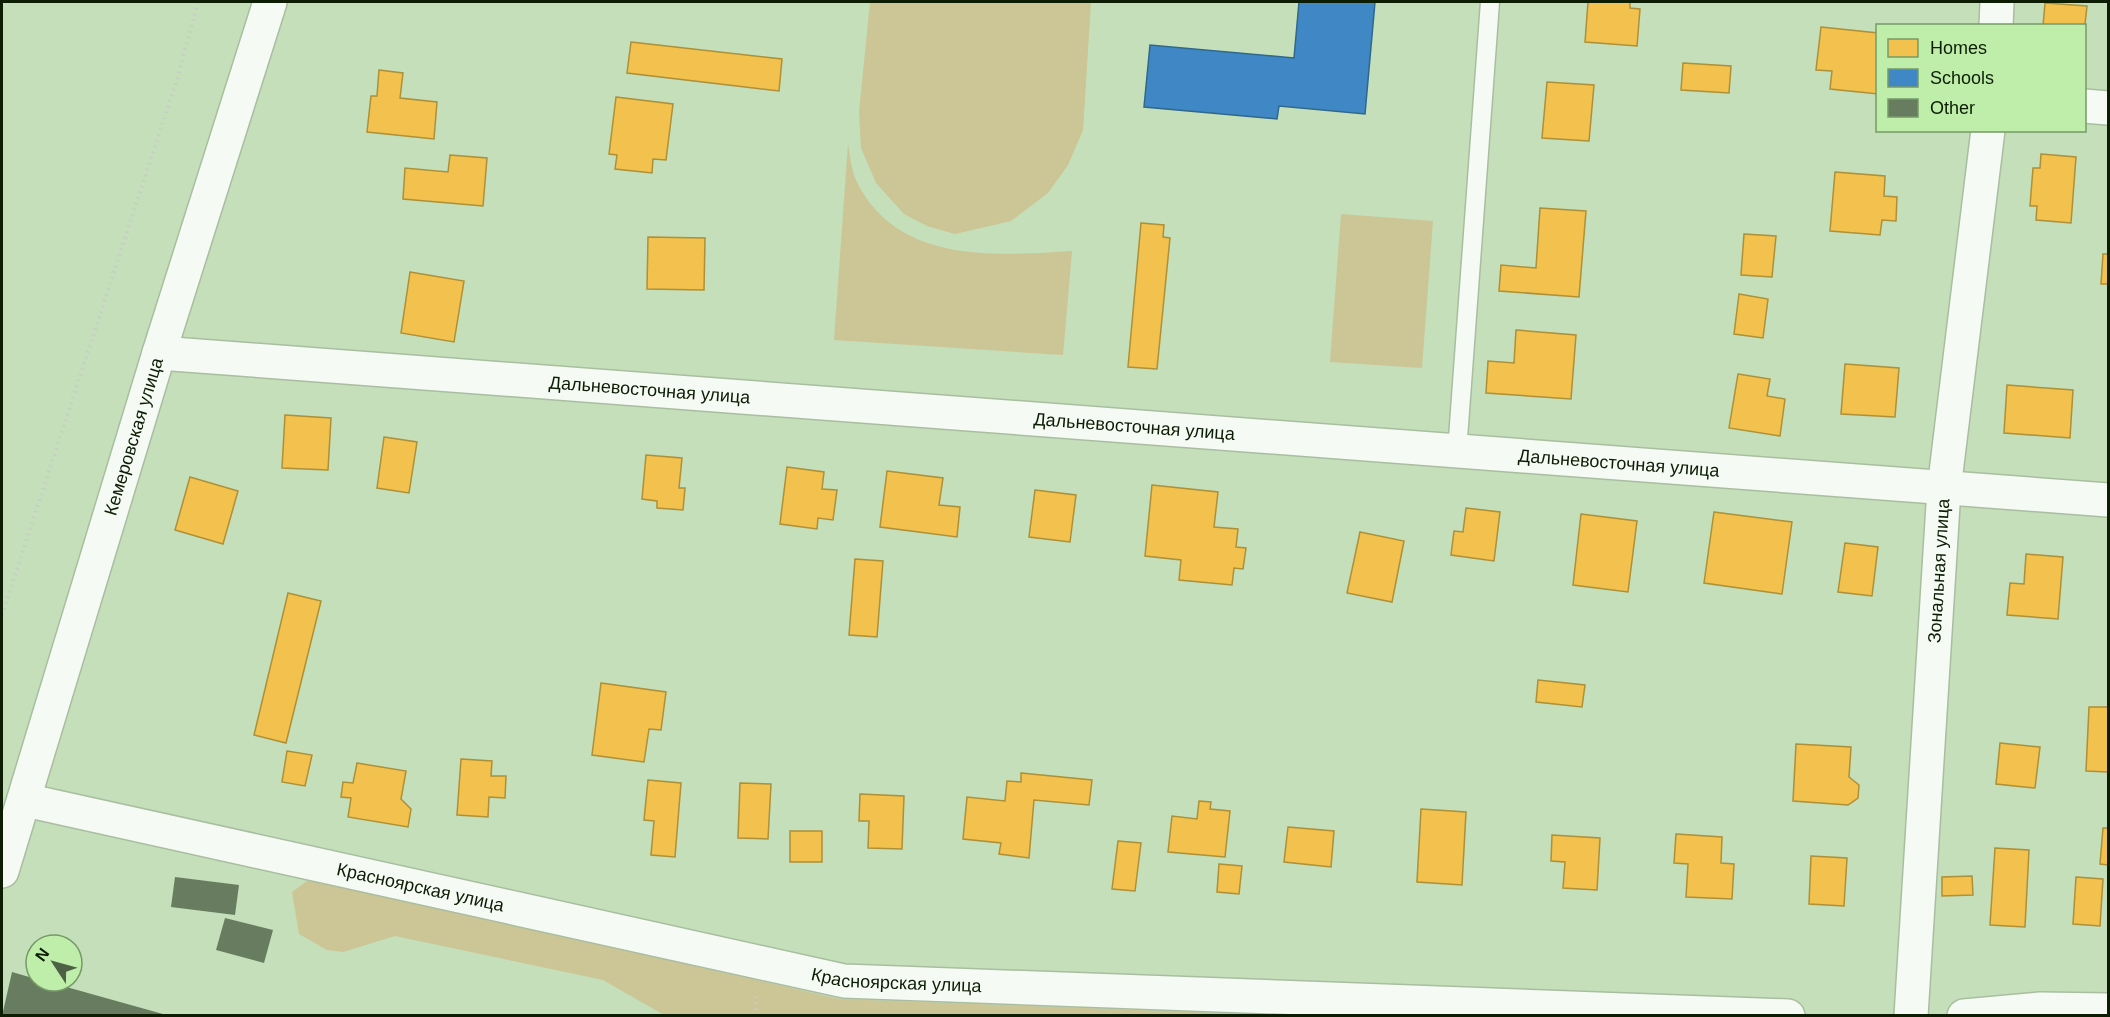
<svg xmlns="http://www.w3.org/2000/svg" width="2110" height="1017" viewBox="0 0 2110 1017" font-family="Arial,sans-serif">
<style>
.green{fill:#ccc596}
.homes{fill:#f2c14e;stroke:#ad9038;stroke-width:1.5}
.schools{fill:#3f88c5;stroke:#30688b;stroke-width:1.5}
.building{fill:#687c5f}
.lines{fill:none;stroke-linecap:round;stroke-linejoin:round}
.service-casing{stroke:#a9bea1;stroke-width:21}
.minor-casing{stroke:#a9bea1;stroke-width:36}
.path{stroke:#c6cec2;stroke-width:4;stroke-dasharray:1.5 4.5;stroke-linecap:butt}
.service{stroke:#f6faf4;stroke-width:18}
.minor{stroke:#f6faf4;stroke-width:33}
.labels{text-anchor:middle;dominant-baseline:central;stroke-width:6;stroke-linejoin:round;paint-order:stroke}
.street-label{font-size:18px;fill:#0c1d04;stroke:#beeeaa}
</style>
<rect width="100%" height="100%" fill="#c4dfb9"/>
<!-- green -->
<path class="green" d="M870,2H1091L1083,130L1068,165L1048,193L1011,221L955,234L927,226L904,214L876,183L861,148L859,112Z
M848,144C850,155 851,169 856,180C896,264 994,256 1072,251L1063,355L834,340Z
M1341,214L1433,221L1422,368L1330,362Z
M311,878L839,999L1272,1015H664L603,980L395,936L343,952L327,950L299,934L292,892Z"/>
<!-- homes -->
<path class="homes" d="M1588,2H1630V8L1640,9L1637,46L1585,42Z
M2045,3L2087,6L2084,33V26H2043Z
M1821,27L1878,33V94L1830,89L1832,71L1816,70Z
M631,42L782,59L779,91L627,73Z
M1683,63L1731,66L1729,93L1681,90Z
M379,70L403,73L400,98L437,102L434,139L367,132L371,96H377Z
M1547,82L1594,85L1589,141L1542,138Z
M616,97L673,104L666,160L653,159L652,173L615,169L617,155L609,154Z
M2041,154L2076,157L2071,223L2036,220L2037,206H2030L2033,168H2040Z
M450,155L487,158L483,206L403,199L405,168L448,172Z
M1835,172L1885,176L1884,196L1897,197L1896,221L1882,220L1880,235L1830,231Z
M1540,208L1586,211L1579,297L1499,291L1501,265L1536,268Z
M1141,223L1164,225L1163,237L1170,238L1157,369L1128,367Z
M1744,234L1776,236L1772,277L1741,275Z
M648,237L705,238L704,290L647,289Z
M2103,254H2108V284H2101Z
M410,272L464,281L454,342L401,333Z
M1739,294L1768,299L1763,338L1734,334Z
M1516,330L1576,335L1571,399L1486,393L1488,361L1514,363Z
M1845,364L1899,368L1895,417L1841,414Z
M1738,374L1770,379L1767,396L1785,399L1780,436L1729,428Z
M2007,385L2073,390L2070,438L2004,433Z
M285,415L331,418L328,470L282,468Z
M384,437L417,442L409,493L377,488Z
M646,455L682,458L679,488H685L683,510L657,508V501L642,499Z
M787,467L824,472L822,489L837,490L833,520L818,518L817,529L780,524Z
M887,471L943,478L939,505L960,507L957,537L880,527Z
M190,477L238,491L223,544L175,530Z
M1152,485L1218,492L1214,527L1238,529L1236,547L1246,548L1243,569L1234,568L1232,585L1179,580L1181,560L1145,556Z
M1035,490L1076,495L1070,542L1029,537Z
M1466,508L1500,512L1494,561L1451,555L1454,531L1463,532Z
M1714,512L1792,522L1782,594L1704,583Z
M1581,514L1637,521L1628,592L1573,585Z
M1360,532L1404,541L1392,602L1347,593Z
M1845,543L1878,547L1872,596L1838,592Z
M2026,554L2063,557L2058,619L2007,615L2010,583L2024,584Z
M855,559L883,561L877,637L849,635Z
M288,593L321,601L286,743L254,735Z
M1538,680L1585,685L1582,707L1536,702Z
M601,683L666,692L661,730L649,729L644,762L592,755Z
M2089,707H2108V772L2086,771Z
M2000,743L2040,747L2035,788L1996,784Z
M1796,744L1851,747L1849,777L1859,785L1858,798L1848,805L1793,801Z
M287,751L312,755L305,786L282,782Z
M461,759L492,761L491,776H506L505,798L489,797L488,817L457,815Z
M357,763L406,771L401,799L411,809L408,827L348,817L351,798L341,797L343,782L353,783Z
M1021,773L1092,780L1089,805L1034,800L1029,858L999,854L1001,843L963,839L967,797L1005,801L1007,781L1021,782Z
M648,780L681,783L675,857L651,855L654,821L644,820Z
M740,783L771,784L768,839L738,838Z
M860,794L904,796L902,849L868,848L869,821H859Z
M1199,801L1211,802L1210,809L1230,811L1225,857L1168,852L1172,816L1197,819Z
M1421,809L1466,812L1462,885L1417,882Z
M1288,827L1334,831L1331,867L1284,862Z
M2103,828H2108V865L2100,864Z
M790,831H822V862H790Z
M1676,834L1722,837L1721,863L1734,864L1732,899L1686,897L1688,864L1674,863Z
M1552,835L1600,838L1597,890L1563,888L1565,862L1551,861Z
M1118,841L1141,843L1135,891L1112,889Z
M1995,848L2029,850L2025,927L1990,925Z
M1811,856L1847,858L1844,906L1809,904Z
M1219,864L1242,866L1239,894L1217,892Z
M1972,876L1973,895L1942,896V877Z
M2076,877L2103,879L2100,926L2073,924Z"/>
<!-- schools -->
<path class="schools" d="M1299,2H1375L1365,114L1279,106L1277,119L1144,107L1150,45L1294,58Z"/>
<!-- building -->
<path class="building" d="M175,877L239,885L235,915L171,907Z
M225,918L273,930L264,963L216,950Z
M12,972L36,979V981H45L170,1016H2Z"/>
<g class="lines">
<defs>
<path id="service" d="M1457,452L1490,2"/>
<g id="minor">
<path d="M1996,26L1997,2"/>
<path d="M2084,106L2108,108"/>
<path id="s1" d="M159,353L2108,500"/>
<path id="s2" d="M25,800L844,981L1788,1016"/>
<path id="s3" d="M2,871L159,353L270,2"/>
<path id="s4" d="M1911,1016L1944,489L1988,130"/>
<path d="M1964,1016L2040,1009L2108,1010"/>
</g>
</defs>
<!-- service casing -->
<use href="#service" class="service-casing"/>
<!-- minor casing -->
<use href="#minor" class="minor-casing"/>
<!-- path -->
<path class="path" d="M2,615L177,79L198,2
M755,1016L757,995"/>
<!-- service -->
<use href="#service" class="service"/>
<!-- minor -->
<use href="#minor" class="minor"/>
</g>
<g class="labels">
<!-- street labels -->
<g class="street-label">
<text stroke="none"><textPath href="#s1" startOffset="492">Дальневосточная улица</textPath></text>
<text stroke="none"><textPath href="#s1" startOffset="978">Дальневосточная улица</textPath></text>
<text stroke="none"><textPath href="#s3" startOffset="454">Кемеровская улица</textPath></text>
<text stroke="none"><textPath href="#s1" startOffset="1464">Дальневосточная улица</textPath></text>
<text stroke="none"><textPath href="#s4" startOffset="446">Зональная улица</textPath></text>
<text stroke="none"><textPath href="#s2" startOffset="405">Красноярская улица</textPath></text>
<text stroke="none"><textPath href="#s2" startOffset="891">Красноярская улица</textPath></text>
</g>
</g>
<!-- border -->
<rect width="2110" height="1017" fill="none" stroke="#0c1d04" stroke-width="6"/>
<!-- legend -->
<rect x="1876" y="24" width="210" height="108" fill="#beeeaa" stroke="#779a68" stroke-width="1.5"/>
<rect x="1888" y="39" width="30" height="18" fill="#f2c14e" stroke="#779a68" stroke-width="1.5"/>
<text x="1930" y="54" font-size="18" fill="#0c1d04">Homes</text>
<rect x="1888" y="69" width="30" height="18" fill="#3f88c5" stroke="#779a68" stroke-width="1.5"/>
<text x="1930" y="84" font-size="18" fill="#0c1d04">Schools</text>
<rect x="1888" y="99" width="30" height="18" fill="#687c5f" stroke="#779a68" stroke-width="1.5"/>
<text x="1930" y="114" font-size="18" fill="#0c1d04">Other</text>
<!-- north arrow -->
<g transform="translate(54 963) rotate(306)"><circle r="28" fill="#beeeaa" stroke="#779a68" stroke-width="1.5"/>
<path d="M0-4.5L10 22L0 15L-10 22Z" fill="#4c6143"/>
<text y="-9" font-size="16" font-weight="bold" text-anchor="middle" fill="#0c1d04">N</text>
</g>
</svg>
